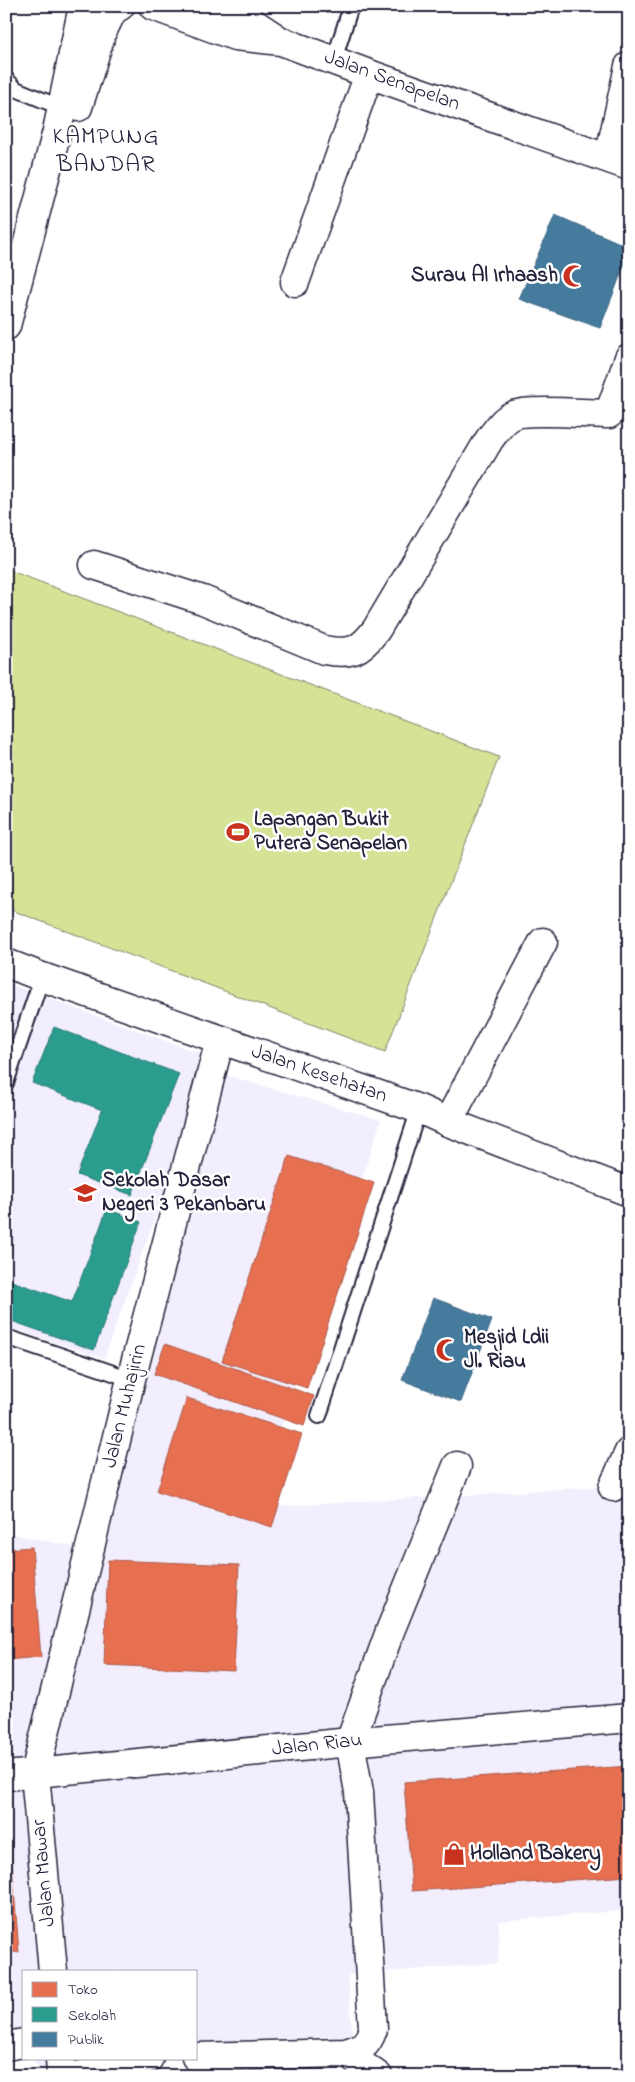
<svg xmlns="http://www.w3.org/2000/svg" width="635" height="2082" viewBox="0 0 635 2082" font-family="'Indie Flower',sans-serif">
<style>
.built{fill:#f2eefd}
.green{fill:#d5e397;stroke:#7c8269}
.shops{fill:#e76f51;stroke:#ac584a}
.schools{fill:#2a9d8f;stroke:#287876}
.public{fill:#457b9d;stroke:#3a6080}
.lines{fill:none;stroke-linecap:round;stroke-linejoin:round}
.lane-casing{stroke:#22223b;stroke-width:18}
.street-casing{stroke:#22223b;stroke-width:31}
.secondary-casing{stroke:#22223b;stroke-width:31}
.primary-casing{stroke:#22223b;stroke-width:31}
.lane{stroke:#fff;stroke-width:14}
.street{stroke:#fff;stroke-width:28}
.secondary{stroke:#fff;stroke-width:28}
.primary{stroke:#fff;stroke-width:28}
.labels{text-anchor:middle;dominant-baseline:central;stroke-width:5;stroke-linejoin:round;paint-order:stroke}
.street-label{font-size:21px;fill:#22223b;stroke:#fff}
.poi-label{font-size:21px;font-weight:bold;fill:#22223b;stroke:#fff;text-anchor:start}
.quarter-label{font-size:24px;letter-spacing:1px;fill:#22223b;stroke:#fff}
</style>
<rect width="100%" height="100%" fill="#fff"/>
<filter id="ink" filterUnits="userSpaceOnUse"><feTurbulence type="fractalNoise" baseFrequency=".02" numOctaves="2"/><feDisplacementMap in="SourceGraphic" scale="10" xChannelSelector="R" yChannelSelector="G"/><feConvolveMatrix kernelMatrix="1 2 1 2 8 2 1 2 1" color-interpolation-filters="sRGB"/></filter>
<g filter="url(#ink)">
<!-- built -->
<path class="built" d="M6,983L213,1058L104,1358L6,1327Z
M211,1071L381,1120L255,1508L629,1485V1910L499,1921L498,1963L348,1975L353,2048L38,2070L34,2058H196V1971H24V2036L6,2040V1533L81,1548Z"/>
<!-- green -->
<path class="green" d="M6,569L499,757L385,1052L6,908Z"/>
<!-- shops -->
<path class="shops" d="M289,1156L374,1183L307,1388L222,1361Z
M165,1344L314,1396L304,1426L154,1374Z
M187,1398L302,1434L272,1527L157,1491Z
M32,1547L41,1657L6,1660V1549Z
M108,1560L239,1565L234,1671L104,1665Z
M629,1766V1876L412,1891L404,1782Z
M6,1838H10L19,1952L6,1953Z"/>
<!-- schools -->
<path class="schools" d="M54,1027L179,1074L132,1195L77,1175L102,1110L32,1083Z
M107,1209L141,1222L94,1350L6,1319V1279L72,1302Z"/>
<!-- public -->
<path class="public" d="M555,215L629,247V253L600,328L519,299Z
M433,1298L492,1320L461,1402L402,1380Z"/>
<g class="lines">
<defs>
<path id="lane" d="M334,60L351,6
M6,79L16,89L62,108
M6,1083L42,977
M6,1337L131,1379
M319,1416L419,1109"/>
<path id="street" d="M609,158L629,66
M295,282L369,74
M94,565L203,600L324,650C351,655 360,651 376,630L489,440C496,431 503,419 514,415C527,409 591,414 609,414L629,358
M448,1122L543,942
M613,1487L629,1452
M35,1774L53,1971
M6,2046L24,2043
M346,2053L378,2076
M196,2057L346,2053C363,2047 367,2046 373,2029L359,1792L350,1742L390,1631L457,1466
M60,2058L61,2076
M77,2076L149,2058"/>
<path id="secondary" d="M153,6L235,36L281,41L369,74L629,166
M224,6L235,11L276,38
M78,107L102,32L113,10L120,6
M6,326L57,131L83,6
M6,963L42,977L419,1109L448,1122L629,1192
M35,1774L131,1379L220,1040"/>
<path id="primary" d="M6,1776L350,1742L629,1718"/>
</defs>
<!-- lane casing -->
<use href="#lane" class="lane-casing"/>
<!-- street casing -->
<use href="#street" class="street-casing"/>
<!-- secondary casing -->
<use href="#secondary" class="secondary-casing"/>
<!-- primary casing -->
<use href="#primary" class="primary-casing"/>
<!-- lane -->
<use href="#lane" class="lane"/>
<!-- street -->
<use href="#street" class="street"/>
<!-- secondary -->
<use href="#secondary" class="secondary"/>
<!-- primary -->
<use href="#primary" class="primary"/>
</g>
</g>
<!-- icons -->
<defs>
<symbol id="mosque-bare" viewBox="-9 -9 18 18"><path d="M3.5-4.9A6 6 0 1 0 3.5 4.9A5 5 0 1 1 3.5-4.9Z" fill="#c8321e" stroke="#fff" stroke-width="2.5" paint-order="stroke"/></symbol>
<symbol id="stadium-bare" viewBox="-9 -9 18 18"><path d="M0-5a6.5 5 0 1 0 0 10a6.5 5 0 1 0 0-10ZM-3.5-1.8h7v3.6h-7Z" fill="#c8321e" stroke="#fff" stroke-width="2.5" paint-order="stroke"/></symbol>
<symbol id="school-bare" viewBox="-9 -9 18 18"><path d="M0-5L7-2L0 1L-7-2ZM-4 1L0 2.5L4 1V4Q0 6-4 4Z" fill="#c8321e" stroke="#fff" stroke-width="2.5" paint-order="stroke"/></symbol>
<symbol id="shop-bare" viewBox="-9 -9 18 18"><path d="M-5-2.5h2.3a2.7 3.5 0 0 1 5.4 0H5L5.5 6h-11ZM-1.5-2.5h3a1.5 2.3 0 0 0-3 0Z" fill="#c8321e" stroke="#fff" stroke-width="2.5" paint-order="stroke"/></symbol>
</defs>
<g fill-rule="evenodd">
<use href="#mosque-bare" x="558" y="260" width="32" height="32"/>
<use href="#stadium-bare" x="222" y="816" width="32" height="32"/>
<use href="#school-bare" x="69" y="1177" width="32" height="32"/>
<use href="#mosque-bare" x="431" y="1334" width="32" height="32"/>
<use href="#shop-bare" x="438" y="1838" width="32" height="32"/>
</g>
<g class="labels">
<!-- street labels -->
<g class="street-label">
<text transform="translate(392 81) rotate(20)">Jalan Senapelan</text>
<text transform="translate(319 1074) rotate(19)">Jalan Kesehatan</text>
<text transform="translate(125 1406) rotate(-76)">Jalan Muhajirin</text>
<text transform="translate(317 1745) rotate(-6)">Jalan Riau</text>
<text transform="translate(44 1873) rotate(-95)">Jalan Mawar</text>
</g>
<!-- poi labels -->
<g class="poi-label">
<text x="558" y="276" text-anchor="end">Surau Al Irhaash</text>
<text x="254" y="820">Lapangan Bukit<tspan x="254" dy="24">Putera Senapelan</tspan></text>
<text x="102" y="1181">Sekolah Dasar<tspan x="102" dy="24">Negeri 3 Pekanbaru</tspan></text>
<text x="464" y="1338">Mesjid Ldii<tspan x="464" dy="24">Jl. Riau</tspan></text>
<text x="470" y="1854">Holland Bakery</text>
</g>
<!-- quarter labels -->
<g class="quarter-label">
<text x="106" y="137">KAMPUNG<tspan x="106" dy="28">BANDAR</tspan></text>
</g>
</g>
<!-- margin -->
<rect width="635" height="2082" fill="none" stroke="#fff" stroke-width="25"/>
<rect x="12" y="12" width="610" height="2057" fill="none" stroke="#22223b" stroke-width="2" filter="url(#ink)"/>
<!-- legend -->
<rect x="22" y="1970" width="175" height="90" fill="#ffffff" stroke="#a7a7b1"/>
<rect x="32" y="1982" width="25" height="15" fill="#e76f51" stroke="#a7a7b1"/>
<text x="68" y="1994" font-size="15" fill="#22223b">Toko</text>
<rect x="32" y="2007" width="25" height="15" fill="#2a9d8f" stroke="#a7a7b1"/>
<text x="68" y="2020" font-size="15" fill="#22223b">Sekolah</text>
<rect x="32" y="2032" width="25" height="15" fill="#457b9d" stroke="#a7a7b1"/>
<text x="68" y="2044" font-size="15" fill="#22223b">Publik</text>
</svg>
